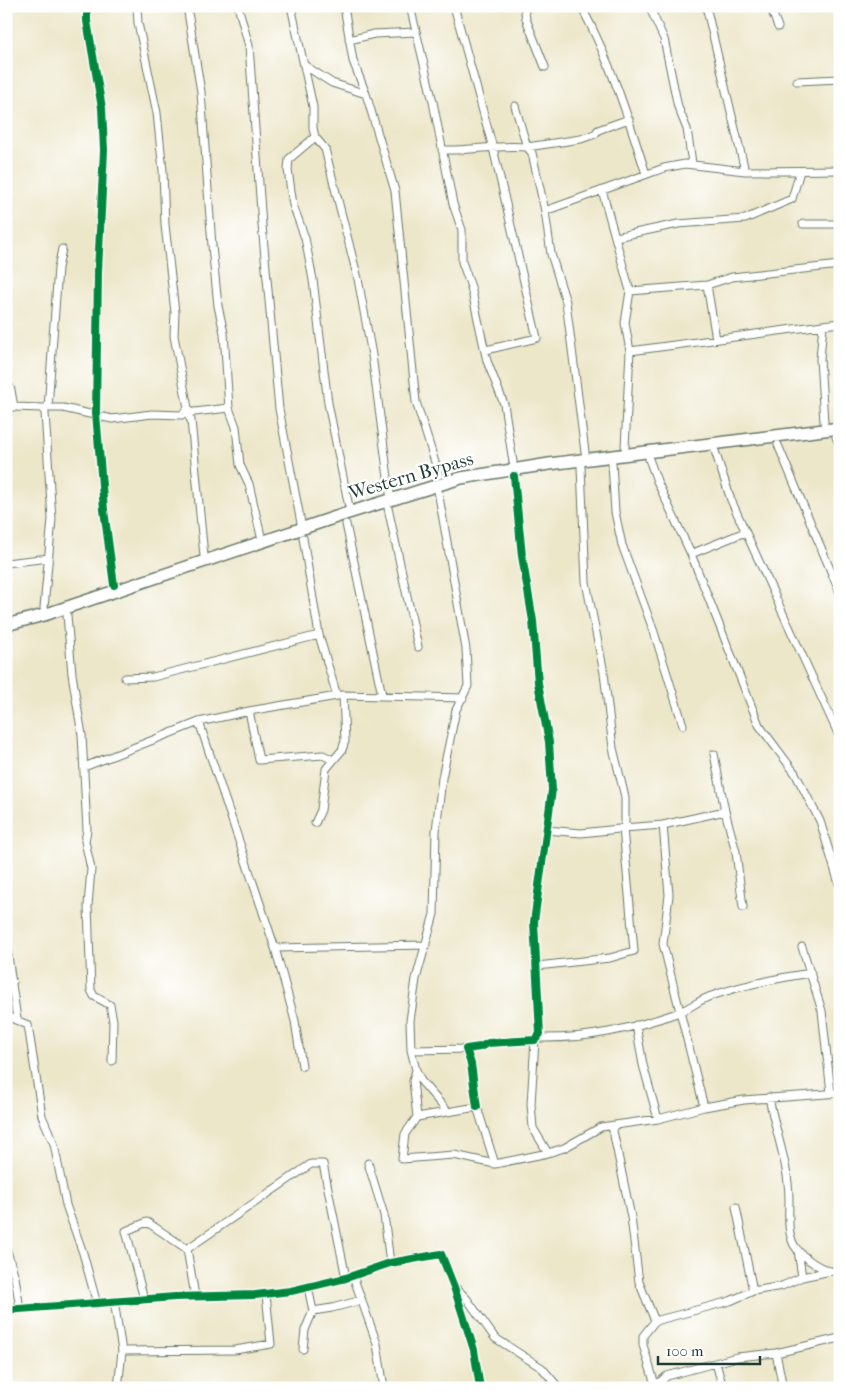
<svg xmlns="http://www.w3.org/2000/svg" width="846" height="1394" viewBox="0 0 846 1394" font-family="'IM FELL French Canon',serif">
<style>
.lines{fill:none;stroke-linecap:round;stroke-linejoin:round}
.street-casing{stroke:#677868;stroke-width:9}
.primary-casing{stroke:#677868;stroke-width:14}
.street{stroke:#fff;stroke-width:7}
.primary{stroke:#fff;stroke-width:11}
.cycleway-casing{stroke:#fff;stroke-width:11}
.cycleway{stroke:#00873e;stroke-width:8}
.labels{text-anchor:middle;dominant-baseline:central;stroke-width:5;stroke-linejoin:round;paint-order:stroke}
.street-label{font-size:19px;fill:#1f3d34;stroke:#fff}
</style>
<rect width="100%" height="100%" fill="#fff"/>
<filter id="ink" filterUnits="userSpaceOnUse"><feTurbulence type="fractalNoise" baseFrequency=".02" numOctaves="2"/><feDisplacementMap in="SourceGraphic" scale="10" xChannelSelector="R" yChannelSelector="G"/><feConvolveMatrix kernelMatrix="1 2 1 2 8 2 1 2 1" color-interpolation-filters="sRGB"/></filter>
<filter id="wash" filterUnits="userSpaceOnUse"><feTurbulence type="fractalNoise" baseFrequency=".0096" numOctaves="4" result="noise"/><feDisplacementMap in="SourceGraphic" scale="20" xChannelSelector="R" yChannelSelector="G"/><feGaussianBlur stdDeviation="1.12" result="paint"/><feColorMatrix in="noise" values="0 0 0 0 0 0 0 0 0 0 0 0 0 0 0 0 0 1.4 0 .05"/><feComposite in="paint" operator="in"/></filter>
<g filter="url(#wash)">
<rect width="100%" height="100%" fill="#ede7ca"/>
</g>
<g filter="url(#ink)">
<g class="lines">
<defs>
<path id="street" d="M87,6V21L102,108L104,150L98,271L96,413L104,510L114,585
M187,6L201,92L212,246L218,306L224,333L229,408L236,427L240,465L249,484L261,536
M238,6L249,46L262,225L279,409L301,523
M291,6L313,107V128L315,137L325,149L358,279L372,355L390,493
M344,6L353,61L366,94L395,191L416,402L439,475
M410,6L433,102L453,204L462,230V262L471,287L487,361L504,404L513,462
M454,6L493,148L537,338L486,350
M524,6L526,19L545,67
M581,6C610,60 628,117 646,174
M649,6L664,39L678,107L687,129L692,163
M706,6L745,171
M770,6L778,27
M349,40L374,34L416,32
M304,65L332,83L366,94
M797,81L840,79
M515,106L527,147L581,139L595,134L598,130L629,119
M315,137L289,159L288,170L293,205L305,238L313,280L328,403L349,507
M442,150C471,151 499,144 527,147L532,153L545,211
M602,190L630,291L625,323L630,351L625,447
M803,224H840
M616,237L678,224L745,219L792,199L800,171
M707,285L716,339
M630,291L707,285L732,277L840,265
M630,351L823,325
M6,379L11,390L14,407L42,408L45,413L52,519L44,608
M42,408H63L112,419L152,414L182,415L188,408L174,336L175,312L165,225L163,171L157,113L138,23L137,6
M48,408L58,268L62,249
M824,422L820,359L823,325L840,323
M836,437L840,446
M778,445L840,593
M715,451L731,500L840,738
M585,452L566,302L551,254L545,211L664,168L685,164L745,171L840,170
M649,459L657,481L691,554L759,725L795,773L820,821L840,887
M612,463L615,512L622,545L654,632L683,725
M438,491L466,649L468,686L456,710L442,778L436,831L434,914L416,979L410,1021L411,1050L416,1070L421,1081L447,1111
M388,508L418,647
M346,524L382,695
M303,538L319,635L337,696
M691,554L745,532
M204,556L191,420L186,413L229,408
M6,563L49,558
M67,615L72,674L82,735L87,830L85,841L91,869L88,906L91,990L94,996L110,1005L113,1021L112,1061
M125,678L153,677L319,635
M249,711L259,760L323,755L333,760
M199,722L275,948L295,1021L302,1066
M714,754L725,811L736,852L743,907
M84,767L199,722L249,711L343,695L463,698
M315,823L321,810L326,769L342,750L345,741L343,695
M663,825L669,895L663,944L704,1107
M546,830L581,833L619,829L623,828L625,825V797L613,748L604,673L586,582L581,467
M6,942L17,1019
M802,947L822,1011L831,1093
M275,948L426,945
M537,966L610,958L634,951L623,828L663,825L725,811
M6,1016L28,1025L42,1116L54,1144L66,1205L83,1253L97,1304
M636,1025L643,1065L658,1119
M539,1038C588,1039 631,1029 677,1013C689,1009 700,999 714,995C746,984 778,978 811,973
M535,1040L531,1104L533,1128L548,1153
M411,1050L466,1049
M416,1070L413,1081L417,1117
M769,1097C775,1132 789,1164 789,1200C789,1214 787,1232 794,1245C801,1257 826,1274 840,1272
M477,1107L471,1064L466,1049L480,1047L488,1043L535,1040L540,1034L534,922L552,790L549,742L538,683L533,621L522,556L514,476
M612,1126L631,1217L639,1282L655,1321
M368,1163L384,1215L390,1263
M495,1164L454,1155L402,1159L405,1134L417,1117L477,1107L495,1164L548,1153L564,1148L601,1127L658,1119L704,1107L744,1100L840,1093
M736,1207L753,1291
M6,1248L15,1277L20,1309
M187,1249L311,1164H323L346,1278
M798,1250L802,1277
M353,1276L377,1344L384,1388
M455,1287L467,1299L495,1338L542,1368L559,1388
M144,1299L126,1231L147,1222L187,1249L195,1296
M114,1301L122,1351L118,1388
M6,1310L175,1297L255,1295L291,1291L346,1278L390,1263L441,1254L454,1287L474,1350L480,1388
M313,1311L332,1308L362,1300
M303,1349L305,1330L313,1311L308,1287
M122,1351L235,1350L271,1344L266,1294
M776,1353L783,1388
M716,1363L723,1388
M654,1387L667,1376L737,1357L776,1353L840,1338
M656,1388L643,1345V1336L655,1321L730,1301L753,1291L782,1286L802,1277L831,1271"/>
<path id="primary" d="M6,625L44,615L345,514L461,478L549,464L840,428"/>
</defs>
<!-- street casing -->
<use href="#street" class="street-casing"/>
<!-- primary casing -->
<use href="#primary" class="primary-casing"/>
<!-- street -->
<use href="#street" class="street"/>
<!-- primary -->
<use href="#primary" class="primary"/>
<defs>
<path id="cycleway" d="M87,6V21L102,108L104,150L98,271L96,413L104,510L114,585
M477,1107L471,1064L466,1049L480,1047L488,1043L535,1040L540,1034L534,922L552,790L549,742L538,683L533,621L522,556L514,476
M6,1310L175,1297L255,1295L291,1291L346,1278L390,1263L441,1254L454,1287L474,1350L480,1388"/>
</defs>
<!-- cycleway casing -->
<use href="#cycleway" class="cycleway-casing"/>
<!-- cycleway -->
<use href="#cycleway" class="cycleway"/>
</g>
</g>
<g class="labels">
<!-- street labels -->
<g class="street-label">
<text transform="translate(411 476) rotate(-16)">Western Bypass</text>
</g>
</g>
<!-- margin -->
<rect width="846" height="1394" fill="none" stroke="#fff" stroke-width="25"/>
<!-- scale -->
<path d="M658 1356v8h102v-8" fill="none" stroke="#1f3d34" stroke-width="2.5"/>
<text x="666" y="1356" font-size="15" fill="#1f3d34" stroke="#ffffff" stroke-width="4" paint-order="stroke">100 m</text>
</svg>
